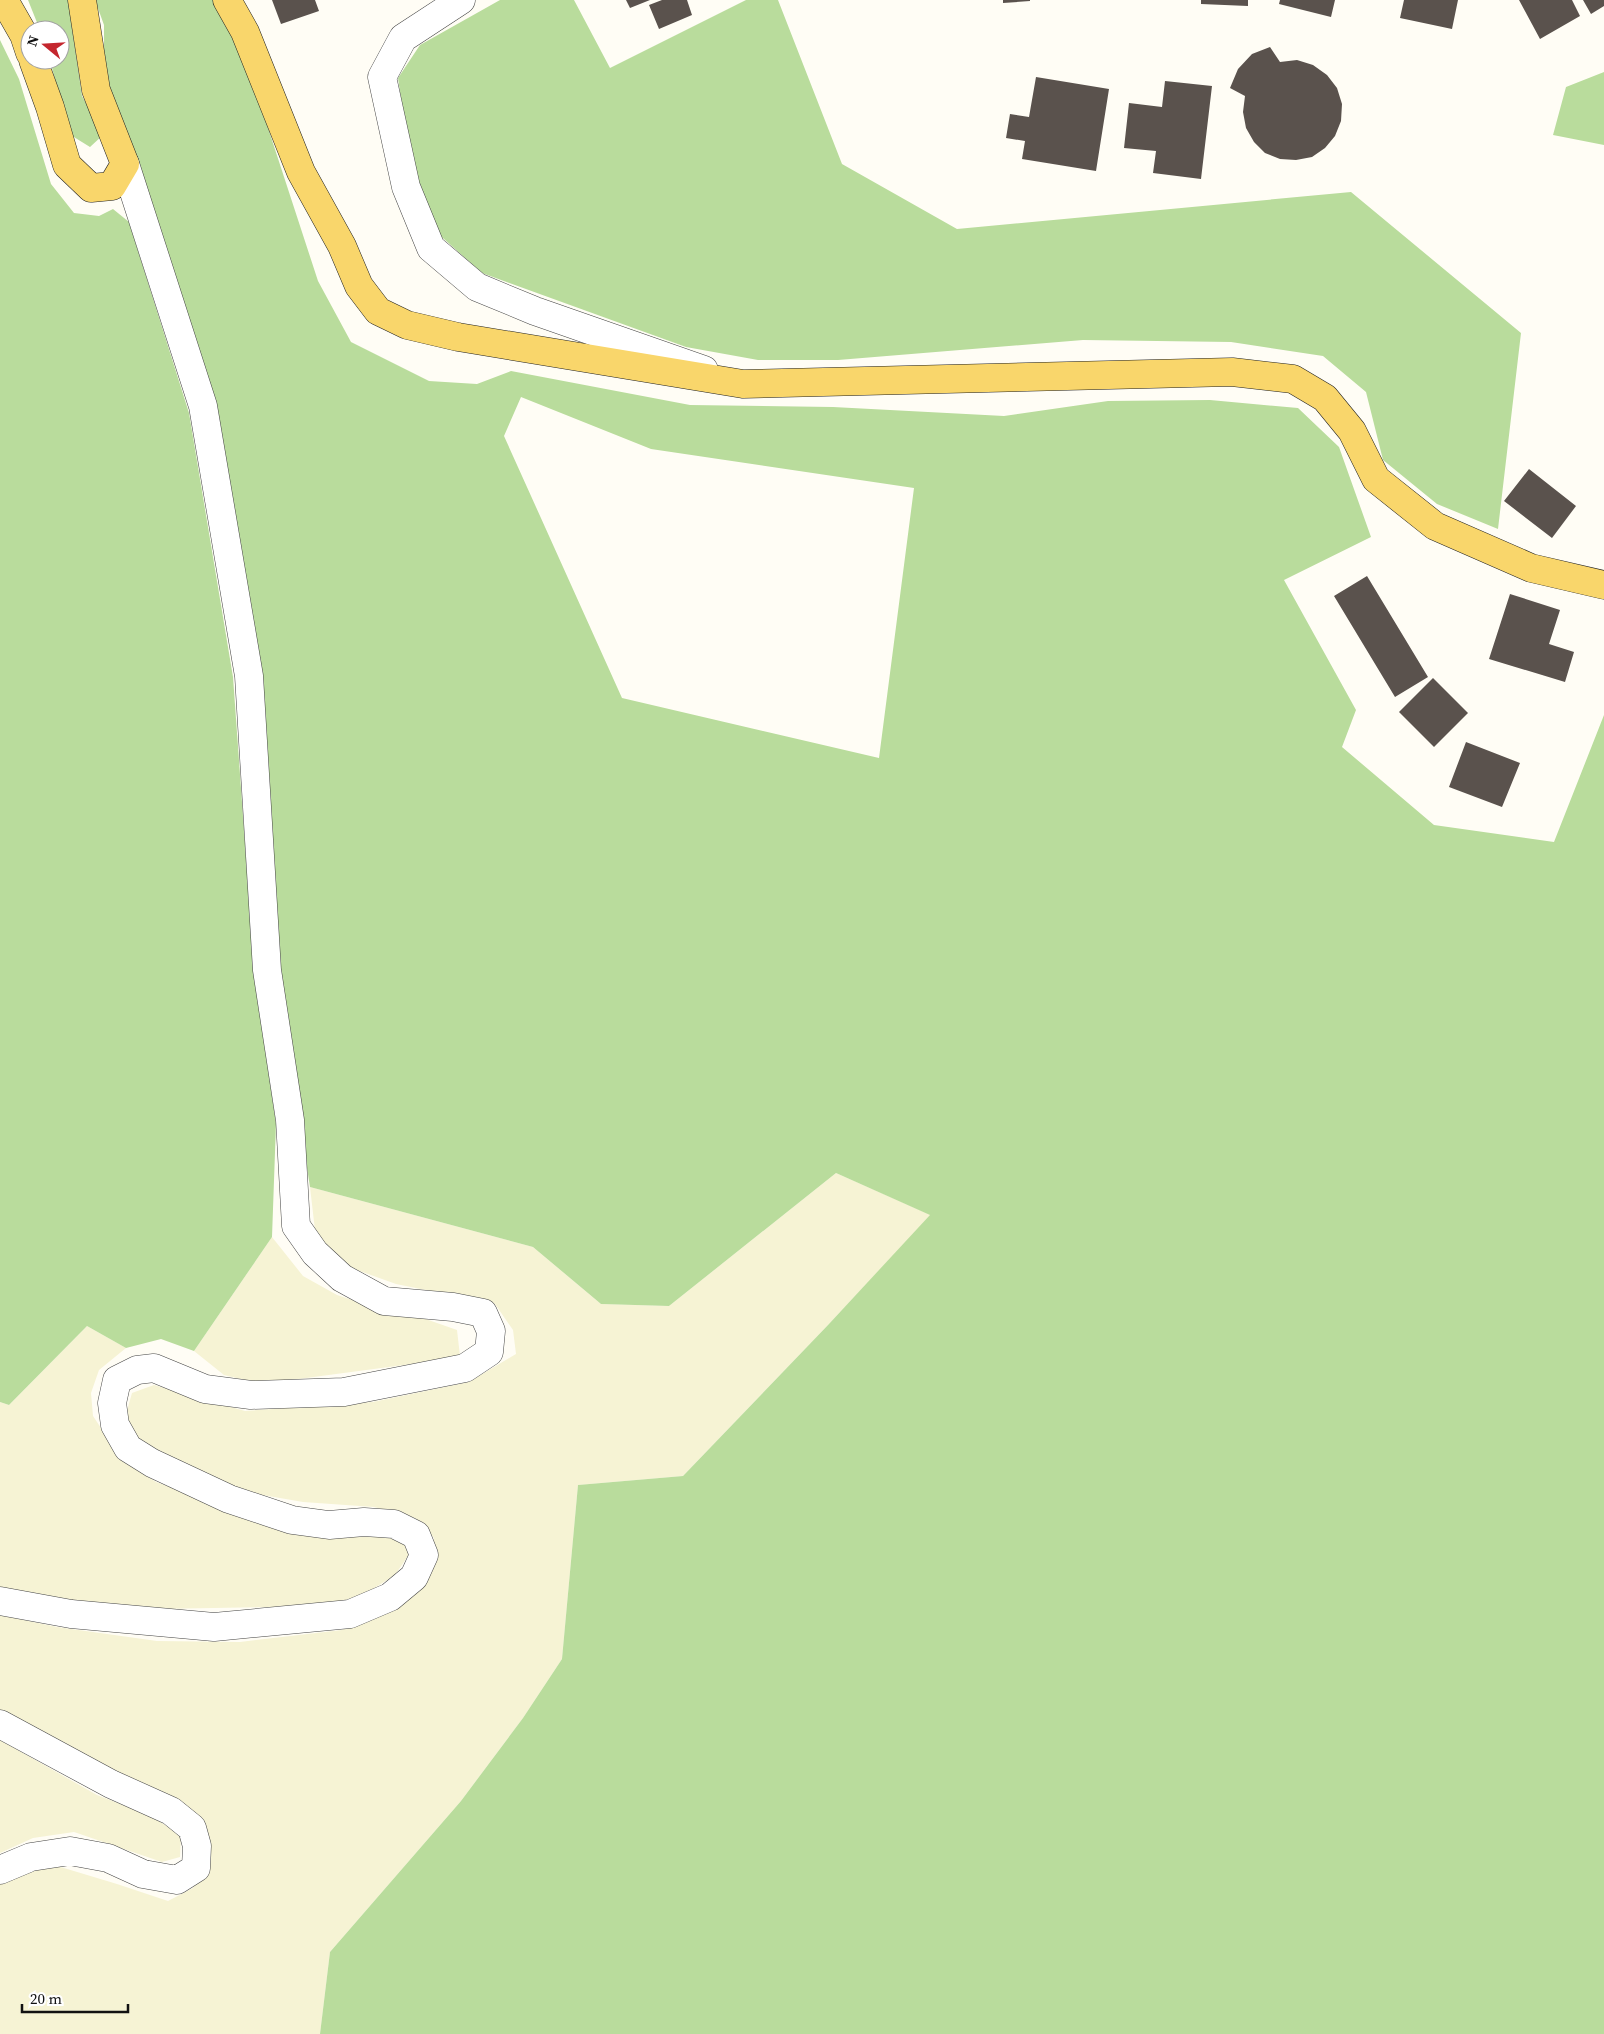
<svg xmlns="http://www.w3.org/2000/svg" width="1604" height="2034" viewBox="0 0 1604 2034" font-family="'Source Serif 4',serif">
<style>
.farmland{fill:#f6f3d4}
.forest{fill:#b9dc9c;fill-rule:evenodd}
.building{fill:#5a524d}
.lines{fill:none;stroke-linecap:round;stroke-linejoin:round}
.minor-casing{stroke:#444;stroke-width:29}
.major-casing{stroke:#222;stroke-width:29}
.minor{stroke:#fff;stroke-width:28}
.major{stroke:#f9d66b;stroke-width:28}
</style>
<rect width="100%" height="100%" fill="#fffdf5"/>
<!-- farmland -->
<path class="farmland" d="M836,1173L931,1215L828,1325L683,1476L578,1485L562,1659L523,1718L461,1801L330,1952L320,2034H0V1881L54,1865L117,1884L168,1901L193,1888L209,1863V1837L189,1810L0,1713V1615L57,1627L157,1641L240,1642L342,1630L394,1602L427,1575L434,1538L415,1518L374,1507L303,1502L246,1492L143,1451L124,1421L132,1393L154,1385L245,1411L373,1402L469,1382L516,1354L513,1330L495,1304L396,1284L343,1265L316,1239L310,1187L533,1247L601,1304L669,1306Z
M272,1237L303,1276L337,1295L374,1307L417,1316L457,1330L460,1356L434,1361L261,1384L224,1375L194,1351Z
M87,1326L126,1348L99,1370L91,1393L93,1416L109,1440L129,1464L156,1482L313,1537L353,1529L395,1534L412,1550L395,1575L368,1592L337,1603L272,1607L157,1609L80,1606L0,1587V1402L9,1405Z
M0,1740L97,1795L149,1815L181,1835L180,1857L162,1862L74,1832L33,1838L0,1853Z"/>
<!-- forest -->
<path class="forest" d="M28,0H68L82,96L103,135L90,147L69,134L50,60H60V30H40Z
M95,0H217L238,36L318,281L351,342L429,381L477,384L511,371L690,405L833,407L1004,416L1108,401L1210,400L1298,408L1339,447L1371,537L1284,580L1356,710L1342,747L1434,825L1554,842L1604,715V2034H320L330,1952L461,1801L523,1718L562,1659L578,1485L683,1476L828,1325L930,1215L836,1173L669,1306L601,1304L533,1247L310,1187L275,963L208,402L104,81V25ZM521,397L651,449L914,488L879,758L622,698L504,436Z
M500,0H574L610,68L746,0H778L842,164L957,229L1351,192L1521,333L1498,529L1437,504L1383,460L1366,392L1323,356L1231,342L1083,340L838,360H758L686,347L482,273L435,231L412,177L398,78L420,45Z
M0,40L19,79L51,184L74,213L99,216L113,209L129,222L189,413L233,677L254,969L276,1124L272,1237L194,1351L161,1339L126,1348L87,1326L9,1405L0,1402Z
M1604,72V145L1553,135L1566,87Z"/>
<!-- building -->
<path class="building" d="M272,0H315L319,11L281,24Z
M626,0H650L630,8Z
M662,0H687L692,15L659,29L649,5Z
M1003,0H1030V1L1003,3Z
M1201,0H1248V6L1201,4Z
M1280,0H1335L1331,17L1279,4Z
M1404,0H1458L1452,29L1400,18Z
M1519,0H1572L1580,16L1540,39Z
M1583,0H1604V6L1591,14Z
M1270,47L1280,62L1297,60L1313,65L1327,75L1337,88L1342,104L1341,121L1335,136L1325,148L1312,157L1296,160L1280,159L1265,153L1254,142L1246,128L1243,112L1245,96L1230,88L1238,69L1252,54Z
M1036,77L1109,89L1096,171L1022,159L1025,141L1006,138L1010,114L1029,117Z
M1165,81L1212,86L1201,179L1153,173L1156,151L1124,148L1129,103L1162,107Z
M1529,469L1576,506L1552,538L1504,501Z
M1367,576L1428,677L1395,697L1334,596Z
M1510,594L1560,610L1549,644L1574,652L1565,682L1489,659Z
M1433,678L1468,713L1434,747L1399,712Z
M1466,742L1520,763L1502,807L1449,787Z"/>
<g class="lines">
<defs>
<path id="minor" d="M461,0L403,38L382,77L406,187L431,248L477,287L535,311L704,370
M0,1601L71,1614L214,1627L350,1614L390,1597L414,1577L424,1555L416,1535L394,1524L364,1522L329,1525L292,1520L229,1499L152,1463L128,1448L115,1425L112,1403L117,1380L137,1370L154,1368L205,1389L251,1395L344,1392L465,1368L489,1352L491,1331L483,1313L453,1307L384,1301L342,1278L315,1253L296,1226L290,1120L267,970L249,676L203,406L125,164
M0,1724L111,1784L171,1811L192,1828L197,1846L196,1868L177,1880L143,1874L108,1858L70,1851L31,1857L0,1870"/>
<path id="major" d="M4,0L24,35L30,53
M227,0L245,32L301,172L342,246L359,286L378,311L407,325L458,337L743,384L1232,372L1293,379L1325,398L1352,431L1376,479L1435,526L1531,568L1604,585
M33,60L50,107L67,165L91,188L112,186L125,164L96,90L82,0"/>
</defs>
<!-- minor casing -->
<use href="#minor" class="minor-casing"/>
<!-- major casing -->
<use href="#major" class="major-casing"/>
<!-- minor -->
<use href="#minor" class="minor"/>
<!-- major -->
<use href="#major" class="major"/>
</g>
<!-- north arrow -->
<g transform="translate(45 45) rotate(288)"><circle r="24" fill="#ffffff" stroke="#a0a0a0"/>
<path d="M0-4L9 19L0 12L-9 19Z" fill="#c4262e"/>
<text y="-8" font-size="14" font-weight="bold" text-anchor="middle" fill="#111111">N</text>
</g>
<!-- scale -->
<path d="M22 2004v8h106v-8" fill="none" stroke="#111111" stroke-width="2.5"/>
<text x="30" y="2004" font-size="15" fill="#111111" stroke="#ffffff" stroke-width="4" paint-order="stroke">20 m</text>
</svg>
